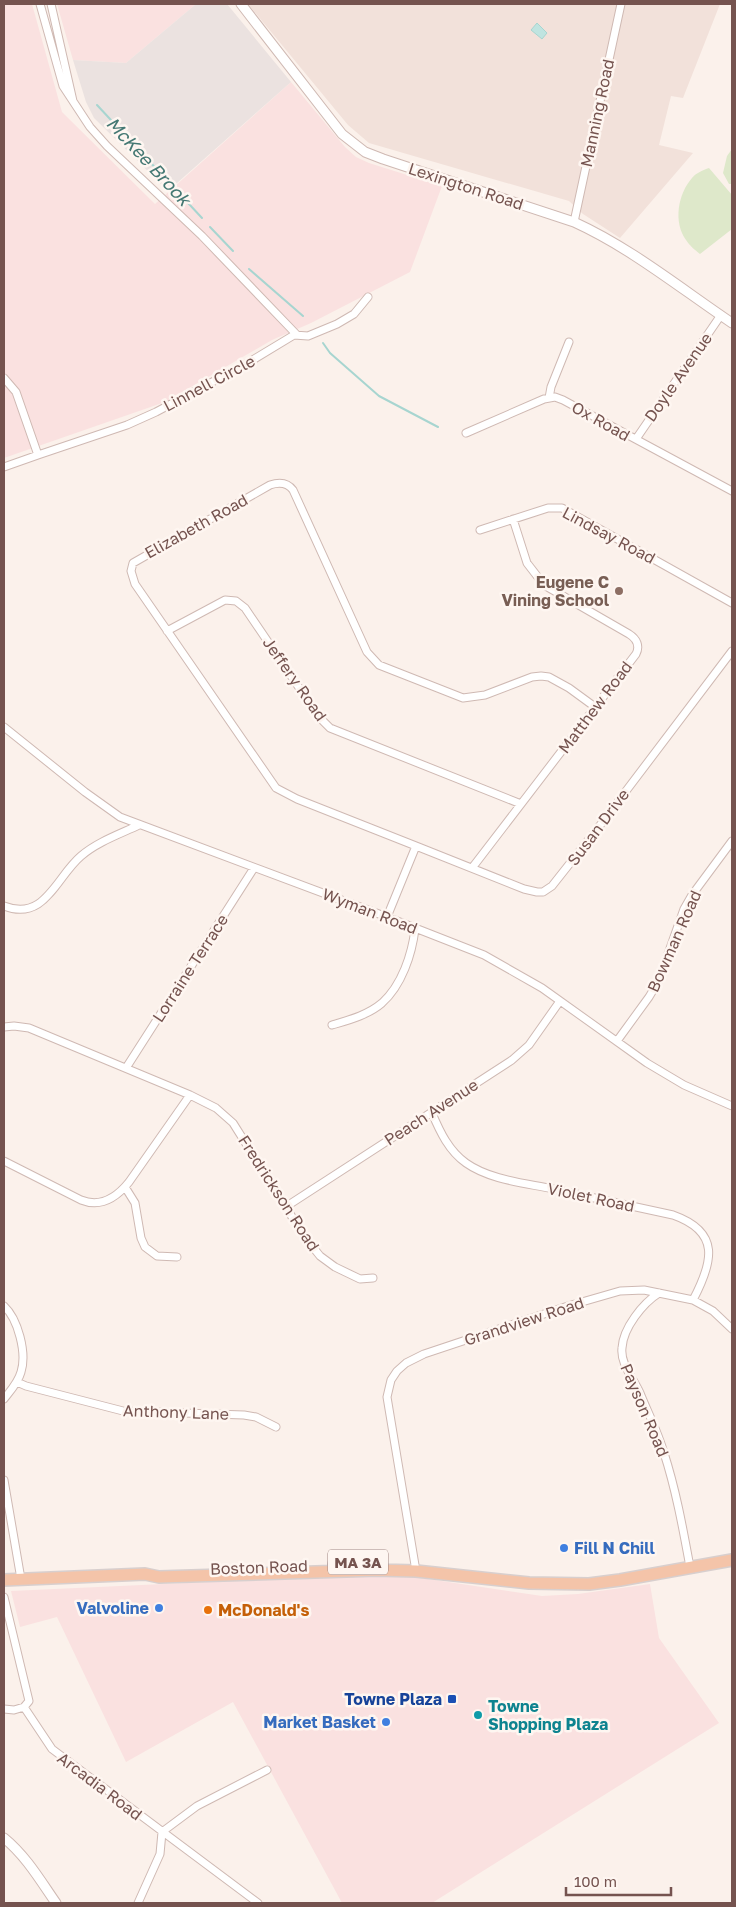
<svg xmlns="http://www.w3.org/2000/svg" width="736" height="1907" viewBox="0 0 736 1907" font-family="'Golos Text',sans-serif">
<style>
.residential{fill:#f2e1da}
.commercial{fill:#fae1e0}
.industrial{fill:#ebe2e0}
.green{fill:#dee8ca}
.water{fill:#c0e4e0;stroke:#a7d5d0}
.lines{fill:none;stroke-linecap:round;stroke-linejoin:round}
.stream{stroke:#a7d5d0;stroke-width:2}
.minor-casing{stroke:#cfb9b3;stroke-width:9}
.tertiary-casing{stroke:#cfb9b3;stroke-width:11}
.primary-casing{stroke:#d8cfce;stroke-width:14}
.minor{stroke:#fff;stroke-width:7}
.tertiary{stroke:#fff;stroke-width:9}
.primary{stroke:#f4c4a9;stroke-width:11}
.education-dot{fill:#8d6e63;stroke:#fef6f1;stroke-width:2}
.shop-dot{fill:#3f7fe0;stroke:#fef6f1;stroke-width:2}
.food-dot{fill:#e8710a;stroke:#fef6f1;stroke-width:2}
.transit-dot{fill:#1a4fb4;stroke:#fef6f1;stroke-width:2}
.culture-dot{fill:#0f9aa8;stroke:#fef6f1;stroke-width:2}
.labels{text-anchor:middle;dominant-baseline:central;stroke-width:5;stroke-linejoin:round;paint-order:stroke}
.shield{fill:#fef6f1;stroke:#9e8480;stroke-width:1}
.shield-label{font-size:15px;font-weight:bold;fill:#75534f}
.street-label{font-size:16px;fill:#75534f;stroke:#fef6f1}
.education-label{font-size:16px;font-weight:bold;fill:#785e54;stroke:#fef6f1;text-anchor:end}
.shop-label{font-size:16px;font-weight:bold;fill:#366cbe;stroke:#fef6f1;text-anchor:end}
.food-label{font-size:16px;font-weight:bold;fill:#c56008;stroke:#fef6f1;text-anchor:start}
.transit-label{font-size:16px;font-weight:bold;fill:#164399;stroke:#fef6f1;text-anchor:end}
.culture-label{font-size:16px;font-weight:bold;fill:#0d838f;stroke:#fef6f1;text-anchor:start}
.water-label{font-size:18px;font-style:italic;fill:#447873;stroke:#fef6f1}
</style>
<rect width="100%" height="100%" fill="#fbf1eb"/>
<!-- residential -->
<path class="residential" d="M248,4H720L683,98L671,96L659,145L693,153L620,238L583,214L569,201L369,143L348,125Z"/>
<!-- commercial -->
<path class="commercial" d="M4,4H32L62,112L155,204L291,82L345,147L356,157L369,163L442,186L410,272L311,323L272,340L165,402L4,458Z
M57,4H196L126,63L73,60Z
M362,1575L408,1576L542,1596L578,1594L650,1584L659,1638L719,1723L432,1903H342L233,1702L126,1762L57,1617L20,1627L11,1591Z"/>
<!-- industrial -->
<path class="industrial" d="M196,4H227L291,82L168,191L94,118L86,102L73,60L126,63Z"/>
<!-- green -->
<path class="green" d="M732,149V184H729L723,173L727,156Z
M709,168L732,195V229L700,254C695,250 689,245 686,240C673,222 678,194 692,178C696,173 703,170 709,168Z"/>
<!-- water -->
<path class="water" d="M537,23L547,33L542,39L531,30Z"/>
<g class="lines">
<!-- stream -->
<path class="stream" d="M97,105L202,218
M210,227L233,251
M249,269L303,316
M323,343L330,353L379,396L438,427"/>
<defs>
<path id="minor" d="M40,4L63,86L90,127L107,146L202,236L297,335
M51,4L73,101
M574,222L621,4
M4,378L16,392L38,455L4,467
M549,398L551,387L569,342
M466,433L544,399L555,397L563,400L732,491
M636,439L721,315
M38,455L127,425L156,412L246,364L294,335L308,336L337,324L354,314L368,297
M480,530L548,508H562L732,603
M167,631L225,600L236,601L245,608L319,717L330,728L521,804
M4,727L85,792L120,817L387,917L484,955L542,988L647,1063L684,1085L732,1106
M416,846L524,889L537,892H543L552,886L601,824L732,651
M472,868L636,654C640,646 637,639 629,634L544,585L527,563L513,519
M4,906C45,922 56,877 81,856C97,842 120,834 139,825
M387,917L416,846L297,799L276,788L135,584L131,571L133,563L270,485C279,482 287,482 293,490L367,652L379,665L463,698L485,695L532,677L541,676L549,677L569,688L595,707
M332,1025C349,1020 368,1015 382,1003C402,985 412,954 415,929
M4,1027L14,1026L29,1028L190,1095L216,1108L233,1123L304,1236L320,1256L335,1267L360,1279L373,1278
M617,1041L649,997L658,982L684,909L692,895L732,841
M126,1068L254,868
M432,1113C440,1132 449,1151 466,1163C490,1180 525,1183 553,1189C593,1198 633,1206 673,1215C721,1232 713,1262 693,1300
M4,1161L81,1200C101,1208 117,1197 129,1182L190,1095
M125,1187L135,1203L141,1238L145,1247L157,1256L177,1257
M287,1206L512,1060L529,1045L560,1001
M659,1293C643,1303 623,1328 622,1348C620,1364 634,1379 640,1393C648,1413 658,1432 664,1453C676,1490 683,1529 690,1567
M4,1306C18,1319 27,1353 21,1372C18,1383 10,1391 4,1399
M17,1382L26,1386L123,1411L244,1415L256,1417L276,1427
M4,1480L21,1579
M415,1565L387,1397L391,1380L397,1371L406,1363L424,1354L568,1306L620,1291L644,1290L693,1300L713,1311L732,1329
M4,1597L29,1701L24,1707L52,1749L258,1903
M4,1709L14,1710L24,1707
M138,1903L160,1854L162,1832L197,1806L267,1770"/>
<path id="tertiary" d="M241,4L342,134L365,152L383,159L574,222C631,248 680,288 732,323
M4,1838C26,1856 40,1880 56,1903"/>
<path id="primary" d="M334,1564L380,1563
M4,1580L145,1574L159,1577L377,1570L416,1571L529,1583L589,1584L620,1580L732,1560"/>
</defs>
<!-- minor casing -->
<use href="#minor" class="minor-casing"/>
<!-- tertiary casing -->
<use href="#tertiary" class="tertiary-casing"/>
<!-- primary casing -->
<use href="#primary" class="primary-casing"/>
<!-- minor -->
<use href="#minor" class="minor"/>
<!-- tertiary -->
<use href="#tertiary" class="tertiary"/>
<!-- primary -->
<use href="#primary" class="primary"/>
</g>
<!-- markers -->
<circle class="education-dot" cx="619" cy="591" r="5"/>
<g class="shop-dot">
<circle cx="564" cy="1548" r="5"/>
<circle cx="159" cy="1608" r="5"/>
<circle cx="386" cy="1722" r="5"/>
</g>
<circle class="food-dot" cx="208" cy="1610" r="5"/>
<rect class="transit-dot" x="447" y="1694" width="10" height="10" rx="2.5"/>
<circle class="culture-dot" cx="478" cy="1715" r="5"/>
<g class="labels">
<!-- shield labels -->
<rect class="shield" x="328" y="1549.5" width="60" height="25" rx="4"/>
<g class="shield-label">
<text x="358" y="1562">MA 3A</text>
</g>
<!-- street labels -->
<g class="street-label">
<text transform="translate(597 113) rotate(-78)">Manning Road</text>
<text transform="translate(466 186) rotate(18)">Lexington Road</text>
<text transform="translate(678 377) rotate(-55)">Doyle Avenue</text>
<text transform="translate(209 383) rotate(-28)">Linnell Circle</text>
<text transform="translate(601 421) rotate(29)">Ox Road</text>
<text transform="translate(196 526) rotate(-29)">Elizabeth Road</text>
<text transform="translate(609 535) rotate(28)">Lindsay Road</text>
<text transform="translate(295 679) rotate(55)">Jeffery Road</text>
<text transform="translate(595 707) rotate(-53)">Matthew Road</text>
<text transform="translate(598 827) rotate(-53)">Susan Drive</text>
<text transform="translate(370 911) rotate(21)">Wyman Road</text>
<text transform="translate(674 941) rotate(-66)">Bowman Road</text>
<text transform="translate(190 968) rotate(-57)">Lorraine Terrace</text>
<text transform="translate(431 1112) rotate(-33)">Peach Avenue</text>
<text transform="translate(279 1193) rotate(57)">Fredrickson Road</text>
<text transform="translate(591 1197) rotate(12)">Violet Road</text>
<text transform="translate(524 1321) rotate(-18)">Grandview Road</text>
<text transform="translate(645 1410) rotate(67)">Payson Road</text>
<text transform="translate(176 1412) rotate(2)">Anthony Lane</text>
<text transform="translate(259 1567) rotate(-2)">Boston Road</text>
<text transform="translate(100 1786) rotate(37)">Arcadia Road</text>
</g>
<!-- education labels -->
<g class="education-label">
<text x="609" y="582">Eugene C<tspan x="609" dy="18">Vining School</tspan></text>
</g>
<!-- shop labels -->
<g class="shop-label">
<text x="574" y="1548" text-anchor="start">Fill N Chill</text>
<text x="149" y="1608">Valvoline</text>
<text x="376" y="1722">Market Basket</text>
</g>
<!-- food labels -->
<g class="food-label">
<text x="218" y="1610">McDonald's</text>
</g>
<!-- transit labels -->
<g class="transit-label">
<text x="442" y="1699">Towne Plaza</text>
</g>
<!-- culture labels -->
<g class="culture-label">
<text x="488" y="1706">Towne<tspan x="488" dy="18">Shopping Plaza</tspan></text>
</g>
<!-- water labels -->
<g class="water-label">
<text transform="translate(149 161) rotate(47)">McKee Brook</text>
</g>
</g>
<!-- border -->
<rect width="736" height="1907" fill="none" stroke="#75534f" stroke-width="10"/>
<!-- scale -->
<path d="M566 1887v8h105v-8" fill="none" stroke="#75534f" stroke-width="2.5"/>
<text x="574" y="1887" font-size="15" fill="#75534f" stroke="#fef6f1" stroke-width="4" paint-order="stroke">100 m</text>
</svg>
